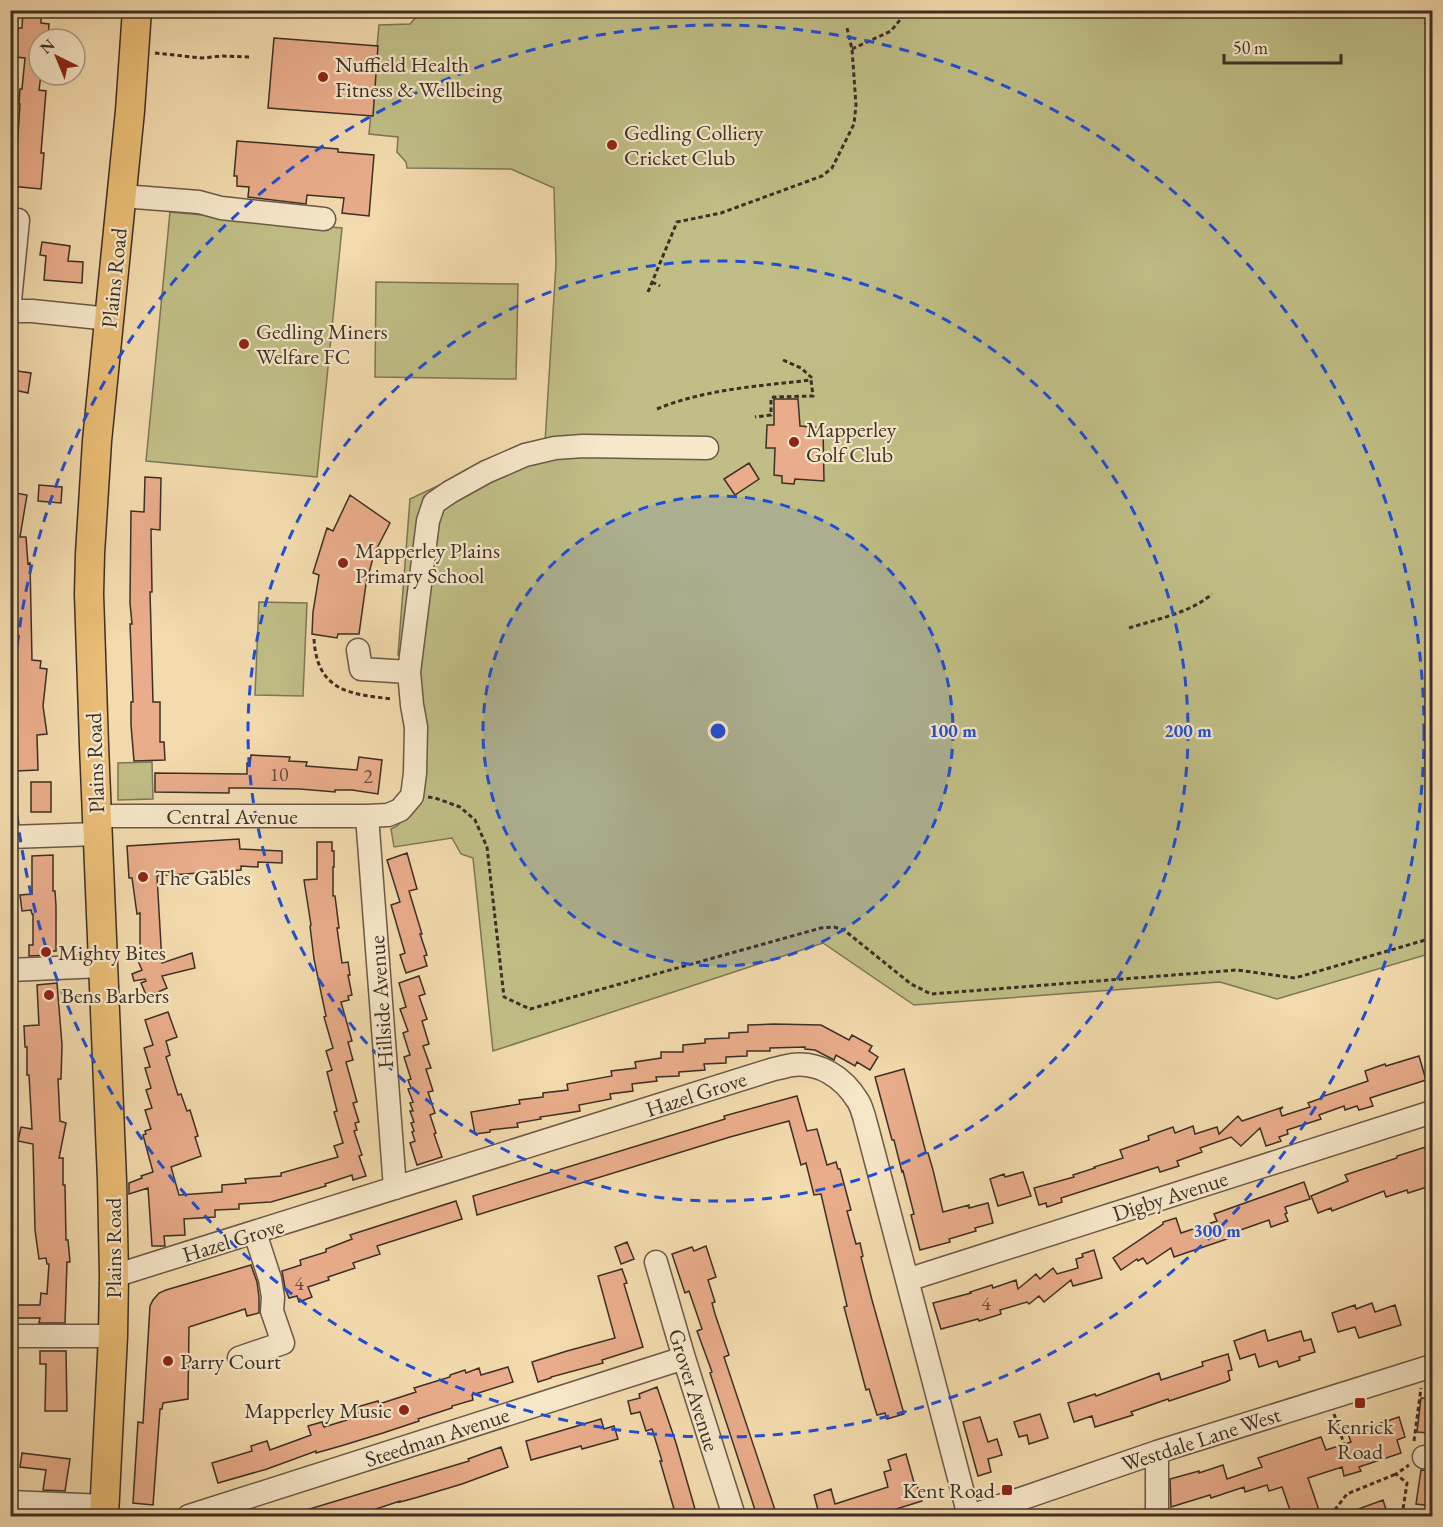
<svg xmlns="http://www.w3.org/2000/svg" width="1443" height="1527" viewBox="0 0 1443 1527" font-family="'EB Garamond',serif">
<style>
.green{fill:#c0be86;stroke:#7e7656;stroke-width:1.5}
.building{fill:#eaad8b;stroke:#3c2f26;stroke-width:1.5}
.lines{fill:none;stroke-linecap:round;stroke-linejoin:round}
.minor-casing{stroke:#6a5a48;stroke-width:25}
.major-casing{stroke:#3c2f26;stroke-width:31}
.path{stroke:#3c2f26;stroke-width:3;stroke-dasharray:4.5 3;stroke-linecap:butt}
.minor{stroke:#f7e8ca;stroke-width:22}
.major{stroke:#eabe76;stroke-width:28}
.ring{fill:none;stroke:#1d4ed8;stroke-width:3;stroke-dasharray:10 8}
.poi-dot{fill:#8f2418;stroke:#f7e8ca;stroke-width:2}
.labels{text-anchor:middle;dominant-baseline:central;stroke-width:4.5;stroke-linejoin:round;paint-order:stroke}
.number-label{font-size:20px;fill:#684e3f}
.poi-label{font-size:22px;fill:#3c2f26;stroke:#f7e8ca;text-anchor:start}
.street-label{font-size:22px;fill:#3c2f26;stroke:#f7e8ca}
.centre{fill:#1d4ed8;stroke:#f7e8ca;stroke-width:3}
.ring-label{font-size:18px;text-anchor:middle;font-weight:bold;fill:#1d4ed8;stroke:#f7e8ca;stroke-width:4.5;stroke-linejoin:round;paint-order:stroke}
</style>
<rect width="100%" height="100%" fill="#f3dbad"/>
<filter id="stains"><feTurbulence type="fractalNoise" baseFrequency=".00333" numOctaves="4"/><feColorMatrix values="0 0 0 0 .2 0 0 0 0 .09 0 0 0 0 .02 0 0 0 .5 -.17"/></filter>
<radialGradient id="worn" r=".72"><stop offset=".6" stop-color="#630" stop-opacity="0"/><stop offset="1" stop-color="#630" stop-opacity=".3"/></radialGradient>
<!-- green -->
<path class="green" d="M442,11H1432V953L1277,999L1220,982L914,1005L823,943L493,1051L473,858L461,854L452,838L394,847L391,829L397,826L406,817L416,656L398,655L410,499L505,454L545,442L556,264L554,188L511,169L407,168L406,162L397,152L398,137L369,134L379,25L410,24L419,14Z
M170,212L342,228L317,477L146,461Z
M376,282L518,284L516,379L375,377Z
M259,602L307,603L303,696L255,695Z
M152,762L153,799L118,800V763Z"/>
<!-- building -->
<path class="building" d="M23,10H41V23L49,24L48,39H39V75H41L39,90L46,91L41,153H44L41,189L10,186V151H17L20,104H19L20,89H22L25,58L15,57L18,28H22Z
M274,38L378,46L373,116L268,108Z
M237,141L338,149V152L374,155L369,216L342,213L344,198L307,195L306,204L248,197L249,187L237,186V176H234Z
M42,242L70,246L68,261L83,262L82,283L44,280L46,256L40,255Z
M10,370L31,373L28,393L10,389Z
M774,399H798L800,426L823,428L824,481L795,479L794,484L782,483V476L774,475L775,448H766L767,425H774Z
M749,463L759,479L735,495L724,479Z
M145,477L161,478L160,530L151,529L152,592H150L153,702H160V742H164L165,760L134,761L131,725V702H133L130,624H132L130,603L131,511L144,512Z
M39,485L62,487L61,503L38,501Z
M10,492L27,495L20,537H26L28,564L30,563L32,660L41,661L40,668L47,669L43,706L47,734L37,735L38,770L16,771V766H10V723H17L13,690L15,671H13L15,647H10Z
M350,495L390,523L374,554L366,584L359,634H338L337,638L312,634L313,612L319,575L313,573L327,528L333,531Z
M251,755L290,757L289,761L307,762L306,766L357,770L359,757L382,760L378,794L352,790H335V792L300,789L245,788H229V793L155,792V773L247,774V763L250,764Z
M31,782H51V812H31Z
M239,839L240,849L282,851V863L258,862V867L241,866V870L157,876L162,963L192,953L195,968L162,976L167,988L147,997L141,983L146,981L145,979L134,981L132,974L142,970L138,961L140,960V913L137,914L132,878H129L127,846Z
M317,842H332V851H334V867H333V896H335L339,928H337L342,963L348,962L350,975H348L352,995L348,996L349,1000L341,1002L352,1041L348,1042L353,1060L346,1062L357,1102L353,1103L359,1122L355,1123L357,1130L354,1131L362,1155L359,1156L366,1176L353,1180L352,1175L325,1184L326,1186L271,1202L239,1204V1209L215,1210V1217L184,1219L185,1235L164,1236L165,1246H152L148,1188L129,1194V1183L142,1178L141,1176L153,1172L143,1135L146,1134L145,1131L151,1129L145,1110L152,1108L146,1090L151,1088L145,1068L150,1067L144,1048L153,1045L145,1020L168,1012L177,1037L166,1041L170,1055L166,1057L178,1095L181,1094L187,1111L190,1110L198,1136L195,1137L201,1156L171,1167L179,1195L222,1192V1185L246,1183L245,1179L281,1176V1173L338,1157L334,1146L343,1143L334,1112L337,1111L327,1072L332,1070L326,1051L333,1048L324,1017L326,1016L314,959L310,926L311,925L304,880L317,879Z
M407,853L417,889L409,891L422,934H420L427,955L424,956L427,966L406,973L400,955L405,953L391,905L400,902L387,860Z
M53,855V891H55L56,906V951H51V955L29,956V945H33V914H32L31,910L22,911L20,895L32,894V856Z
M419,976L425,994L419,996L427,1019L422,1021L429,1044L423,1046L431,1068L426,1069L433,1091L428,1092L435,1113L430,1115L436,1133L434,1134L442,1157L417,1165L410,1143L415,1141L412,1132L414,1131L411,1123L414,1122L410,1111H413L410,1103L413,1102L408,1089L411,1088L408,1080L411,1079L404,1057L410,1055L403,1033L408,1031L400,1009L406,1007L399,983Z
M57,983L62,1045L61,1079H58L60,1121L66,1123L59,1158H63V1185H65L66,1240H68L70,1262H67L65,1323H39L40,1318H10V1305H40L41,1293L47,1294L49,1264H47L46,1258L39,1259L35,1230L33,1144L18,1141L21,1127L32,1129L29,1075H27V1047H25L24,1026L39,1025L37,985Z
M774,1024L821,1025L849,1040L852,1035L872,1046L869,1051L878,1057L870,1070L857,1062L855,1066L836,1055L834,1060L815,1050L805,1049V1047L770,1048V1051H747V1056L726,1057V1063L704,1064L705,1070L679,1072V1076L656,1077L657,1081L632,1084L633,1091L610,1094L611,1099L579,1105L580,1111L540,1117L541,1119L517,1123L518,1127L490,1130V1132L475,1134L471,1112L520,1104L519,1100L543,1097V1093L568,1090L567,1084L612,1076L611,1071L636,1068L635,1062L661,1058V1052H683V1045L705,1043V1039L729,1038V1033L748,1032V1025Z
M1419,1056L1426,1080L1370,1098L1373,1106L1359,1110L1357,1106L1345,1110L1344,1106L1319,1115L1321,1119L1287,1130L1288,1134L1279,1137L1281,1141L1266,1146L1260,1128L1241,1146L1231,1137L1200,1148L1202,1152L1177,1161L1179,1166L1160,1172L1158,1167L1061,1198L1062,1202L1047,1207L1046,1203L1039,1205L1034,1188L1074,1177L1073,1175L1095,1168L1094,1167L1123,1158L1120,1150L1149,1140L1148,1136L1173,1127L1175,1133L1193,1126L1195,1134L1217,1127L1219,1134L1238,1116L1242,1121L1283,1107L1280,1110L1282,1116L1310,1107L1308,1103L1322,1098L1321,1097L1368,1081L1365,1071L1385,1064L1386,1066Z
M904,1069L926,1153H928L933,1170L943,1212L969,1205V1208L988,1203L993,1223L975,1228L976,1231L949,1239L950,1242L920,1250L911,1215L914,1214L903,1171L902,1172L894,1140H892L875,1077Z
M797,1096L807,1131L817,1129L827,1165L836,1162L838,1169H840L851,1210L847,1211L856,1244L860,1243L863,1256L861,1257L872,1300L904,1414L887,1419L885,1413L877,1415L869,1389L866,1390L844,1307L847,1306L821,1194L814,1195L806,1163L801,1165L789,1121L730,1137L477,1215L473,1196L725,1119L724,1116Z
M1432,1145V1179L1428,1180L1430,1186L1408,1193L1407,1190L1386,1197L1384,1191L1332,1211L1331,1208L1318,1213L1311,1196L1348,1181L1345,1175L1397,1158V1156Z
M1023,1172L1031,1196L998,1206L990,1179L1004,1174L1005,1177Z
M1304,1182L1310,1199L1285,1207L1287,1213L1285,1214L1288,1221L1271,1227L1269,1220L1229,1234L1230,1238L1174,1257L1171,1248L1147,1264L1143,1258L1138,1261L1137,1259L1121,1270L1113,1258L1163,1224V1222L1176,1218L1181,1233L1217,1221L1214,1214Z
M456,1201L462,1219L377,1246L380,1254L353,1263L355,1268L328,1277L329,1280L308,1287L312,1297L299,1302L297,1296L289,1298L285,1288L282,1271L301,1265L300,1260L326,1252V1249L352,1239L350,1235Z
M627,1242L634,1259L621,1264L615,1247Z
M706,1246L716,1277L708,1280L715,1302L712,1303L715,1314L729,1355L724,1357L777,1516H757L710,1373L712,1372L697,1331L702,1329L689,1291L685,1293L672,1254L692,1247L694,1251Z
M1094,1250L1102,1278L1073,1286L1071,1280L1044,1302L1039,1296L1029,1304L1027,1302L1000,1310L1001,1314L979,1321L978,1319L941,1329L933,1303L971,1293L970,1292L992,1285L993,1288L1016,1280L1018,1289L1036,1274L1040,1279L1053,1268L1057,1274L1078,1268L1076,1259L1083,1257L1082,1254Z
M251,1265L257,1282L259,1297V1313L247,1316L245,1309L189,1327L188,1399L163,1403L162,1409H160L153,1505L133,1503L138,1422L143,1423L150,1306L153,1300L159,1293L166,1290Z
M622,1269L627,1283L624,1284L643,1347L602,1360L603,1363L551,1377V1378L538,1382L532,1362L567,1351L615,1338L598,1276Z
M1372,1303L1375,1312L1395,1305L1401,1325L1359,1338L1355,1327L1338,1332L1332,1313L1355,1305L1356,1309Z
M1265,1330L1268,1341L1301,1331L1304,1341L1311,1339L1315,1352L1299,1357L1300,1360L1279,1367L1277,1361L1259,1367L1255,1354L1240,1359L1234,1341Z
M40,1351H66L67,1411H45L46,1364H40Z
M1228,1354L1232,1370L1228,1371L1230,1380L1226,1382L1169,1401L1168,1399L1131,1412L1133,1415L1095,1427L1092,1416L1074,1422L1068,1403L1095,1394L1096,1396L1159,1373L1161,1380L1203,1366L1202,1362Z
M508,1367L513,1382L472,1395L473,1400L452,1406V1408L418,1419L419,1421L383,1433L344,1445L316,1453V1451L267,1469L218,1483L212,1463L252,1451L251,1446L267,1441L270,1450L311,1435L308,1426L322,1422L324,1427L360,1416L357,1407L378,1401L379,1404L416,1392L414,1388L450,1377V1375L465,1370L466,1373L479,1368L481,1375Z
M657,1387L676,1443L697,1516H676L660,1461H662L652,1429L646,1431L640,1412L631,1414L628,1401L640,1398L639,1394Z
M1421,1398L1432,1399L1429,1433L1417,1432Z
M1040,1414L1048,1438L1029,1444L1027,1435L1019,1437L1014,1422Z
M980,1417L988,1442L997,1439L1002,1455L988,1459L991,1472L978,1476L963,1422Z
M1399,1417L1405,1437L1397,1440L1401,1453L1359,1467L1361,1471L1344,1476L1342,1467L1308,1478L1321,1516H1292L1282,1487L1269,1491L1267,1485L1245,1492L1244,1487L1211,1498L1210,1495L1171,1507L1170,1479L1199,1471V1473L1223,1465L1227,1479L1262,1467L1258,1458L1321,1437L1326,1450L1351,1442L1348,1434Z
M601,1419L604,1429L614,1426L618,1439L582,1449L581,1446L531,1460L526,1441Z
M501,1447L508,1467L462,1484L415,1498L400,1502V1501L355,1516H296V1513L469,1461L468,1459Z
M22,1453L70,1459L65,1491L43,1490L46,1470L20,1467Z
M906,1454L915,1486L917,1485L922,1501L874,1516H806V1514L818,1510L814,1495L831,1489L835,1504L888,1487L884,1472L891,1470L888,1460Z
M1421,1470L1432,1471V1506L1416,1504Z
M1383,1500L1388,1516H1343L1342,1515Z"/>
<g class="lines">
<defs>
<path id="minor" d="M122,196L199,202L221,208L324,219
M10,301L18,220
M10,303L11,311H32L110,319
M358,650L361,669L409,672
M96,816H367L388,815L400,810L412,796L415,773L416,727L412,705L409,672L428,521L434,503L450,492L486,472L525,455L555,448L583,446L707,448
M367,816L395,1188
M10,837L97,834
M10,970L102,966
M656,1262L684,1358L734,1516
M114,1276L774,1069C780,1068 786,1066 792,1065C820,1062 843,1077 858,1101C863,1109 865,1121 868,1131L969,1516
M907,1280L1432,1112
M10,1336H113
M239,1358L283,1343L272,1311L273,1297L270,1279L255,1233
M1424,1457L1432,1458
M10,1502L105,1506
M189,1516L684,1358
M971,1516L1157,1452L1432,1366
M1157,1516V1452"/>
<path id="major" d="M104,1516L113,1336L114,1276L112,1180L94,745L89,594L90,554L97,441L130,111L137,10"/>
</defs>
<!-- minor casing -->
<use href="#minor" class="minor-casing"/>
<!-- major casing -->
<use href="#major" class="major-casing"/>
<!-- path -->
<path class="path" d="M852,49L891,31L908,10
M155,53L202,58L223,56L249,57
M652,282L660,286
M648,292L677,222L721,213L822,176L832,168L854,124L856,105L852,49L847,28
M783,360L801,368L811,377V380
M657,409C705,389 760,386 811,380L813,396L774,397L771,398V415L755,417
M1129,628C1157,619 1190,613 1212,594
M314,639C317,691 349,694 392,699
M428,797L435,798L460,807L475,820L487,847L504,997L530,1009L821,928L834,927L844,930L911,984L931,994L1237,970L1295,978L1432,938
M1334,1414L1344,1444
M1414,1441L1421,1388
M1330,1516L1347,1494L1396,1474
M1402,1516L1407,1483L1396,1474L1409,1465"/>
<!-- minor -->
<use href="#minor" class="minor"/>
<!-- major -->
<use href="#major" class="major"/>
</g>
<!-- distance rings -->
<circle cx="718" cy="731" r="235" fill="#1d4ed8" fill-opacity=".12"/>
<g class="ring">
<circle cx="718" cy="731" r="235"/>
<circle cx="718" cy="731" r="470"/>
<circle cx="718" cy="731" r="706"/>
</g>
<!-- markers -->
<g class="poi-dot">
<circle cx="323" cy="77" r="6"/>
<circle cx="612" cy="145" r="6"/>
<circle cx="244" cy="344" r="6"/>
<circle cx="794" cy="442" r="6"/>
<circle cx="343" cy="563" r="6"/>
<circle cx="143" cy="877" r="6"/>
<circle cx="46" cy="952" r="6"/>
<circle cx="49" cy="995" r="6"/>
<circle cx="168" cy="1361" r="6"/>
<rect x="1354" y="1397" width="12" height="12" rx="3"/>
<circle cx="404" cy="1410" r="6"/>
<rect x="1001" y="1484" width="12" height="12" rx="3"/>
</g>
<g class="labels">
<!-- number labels -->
<g class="number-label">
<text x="279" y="774">10</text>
<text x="368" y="776">2</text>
<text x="299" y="1283">4</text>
<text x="986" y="1303">4</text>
</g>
<!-- poi labels -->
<g class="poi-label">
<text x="335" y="64">Nuffield Health<tspan x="335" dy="25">Fitness &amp; Wellbeing</tspan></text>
<text x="624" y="132">Gedling Colliery<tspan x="624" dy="25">Cricket Club</tspan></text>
<text x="256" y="331">Gedling Miners<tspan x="256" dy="25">Welfare FC</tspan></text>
<text x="806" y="429">Mapperley<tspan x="806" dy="25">Golf Club</tspan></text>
<text x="355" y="550">Mapperley Plains<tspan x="355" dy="25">Primary School</tspan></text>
<text x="155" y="877">The Gables</text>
<text x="58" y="952">Mighty Bites</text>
<text x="61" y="995">Bens Barbers</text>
<text x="180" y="1361">Parry Court</text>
<text x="392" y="1410" text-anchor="end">Mapperley Music</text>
<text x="1360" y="1426" text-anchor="middle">Kenrick<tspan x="1360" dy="25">Road</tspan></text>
<text x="995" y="1490" text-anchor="end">Kent Road</text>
</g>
<!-- street labels -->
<g class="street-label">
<text transform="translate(114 278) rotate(-84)">Plains Road</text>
<text transform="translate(95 763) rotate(-92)">Plains Road</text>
<text x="232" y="816">Central Avenue</text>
<text transform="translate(381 1002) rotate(-94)">Hillside Avenue</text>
<text transform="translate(696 1094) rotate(-18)">Hazel Grove</text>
<text transform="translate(1170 1196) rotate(-18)">Digby Avenue</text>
<text transform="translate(233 1240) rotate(-17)">Hazel Grove</text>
<text transform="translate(113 1248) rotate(-90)">Plains Road</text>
<text transform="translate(694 1390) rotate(73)">Grover Avenue</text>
<text transform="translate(437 1437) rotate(-18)">Steedman Avenue</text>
<text transform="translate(1201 1439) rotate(-18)">Westdale Lane West</text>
</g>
</g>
<circle cx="718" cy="731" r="9" class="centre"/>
<g class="ring-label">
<text x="953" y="737">100 m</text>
<text x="1188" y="737">200 m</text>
<text x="1217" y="1237">300 m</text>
</g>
<!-- margin -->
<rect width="1443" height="1527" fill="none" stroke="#f3dbad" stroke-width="36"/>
<rect x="12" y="12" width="1419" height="1503" fill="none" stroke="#3c2f26" stroke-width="3"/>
<rect x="18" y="18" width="1407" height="1491" fill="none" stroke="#3c2f26" stroke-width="1.5"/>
<!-- north arrow -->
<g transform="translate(57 57) rotate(317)"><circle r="28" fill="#f7e8ca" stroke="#ac9e88" stroke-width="1.5"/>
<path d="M0-4.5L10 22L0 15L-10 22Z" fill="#8f2418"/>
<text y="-9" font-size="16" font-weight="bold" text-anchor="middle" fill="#3c2f26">N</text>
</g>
<!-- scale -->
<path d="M1224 54v9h117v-9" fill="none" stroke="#3c2f26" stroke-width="3"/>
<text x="1233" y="54" font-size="18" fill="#3c2f26" stroke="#f7e8ca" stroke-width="4.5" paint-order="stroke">50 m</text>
<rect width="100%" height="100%" filter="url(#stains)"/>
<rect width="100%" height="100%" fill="url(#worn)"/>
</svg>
